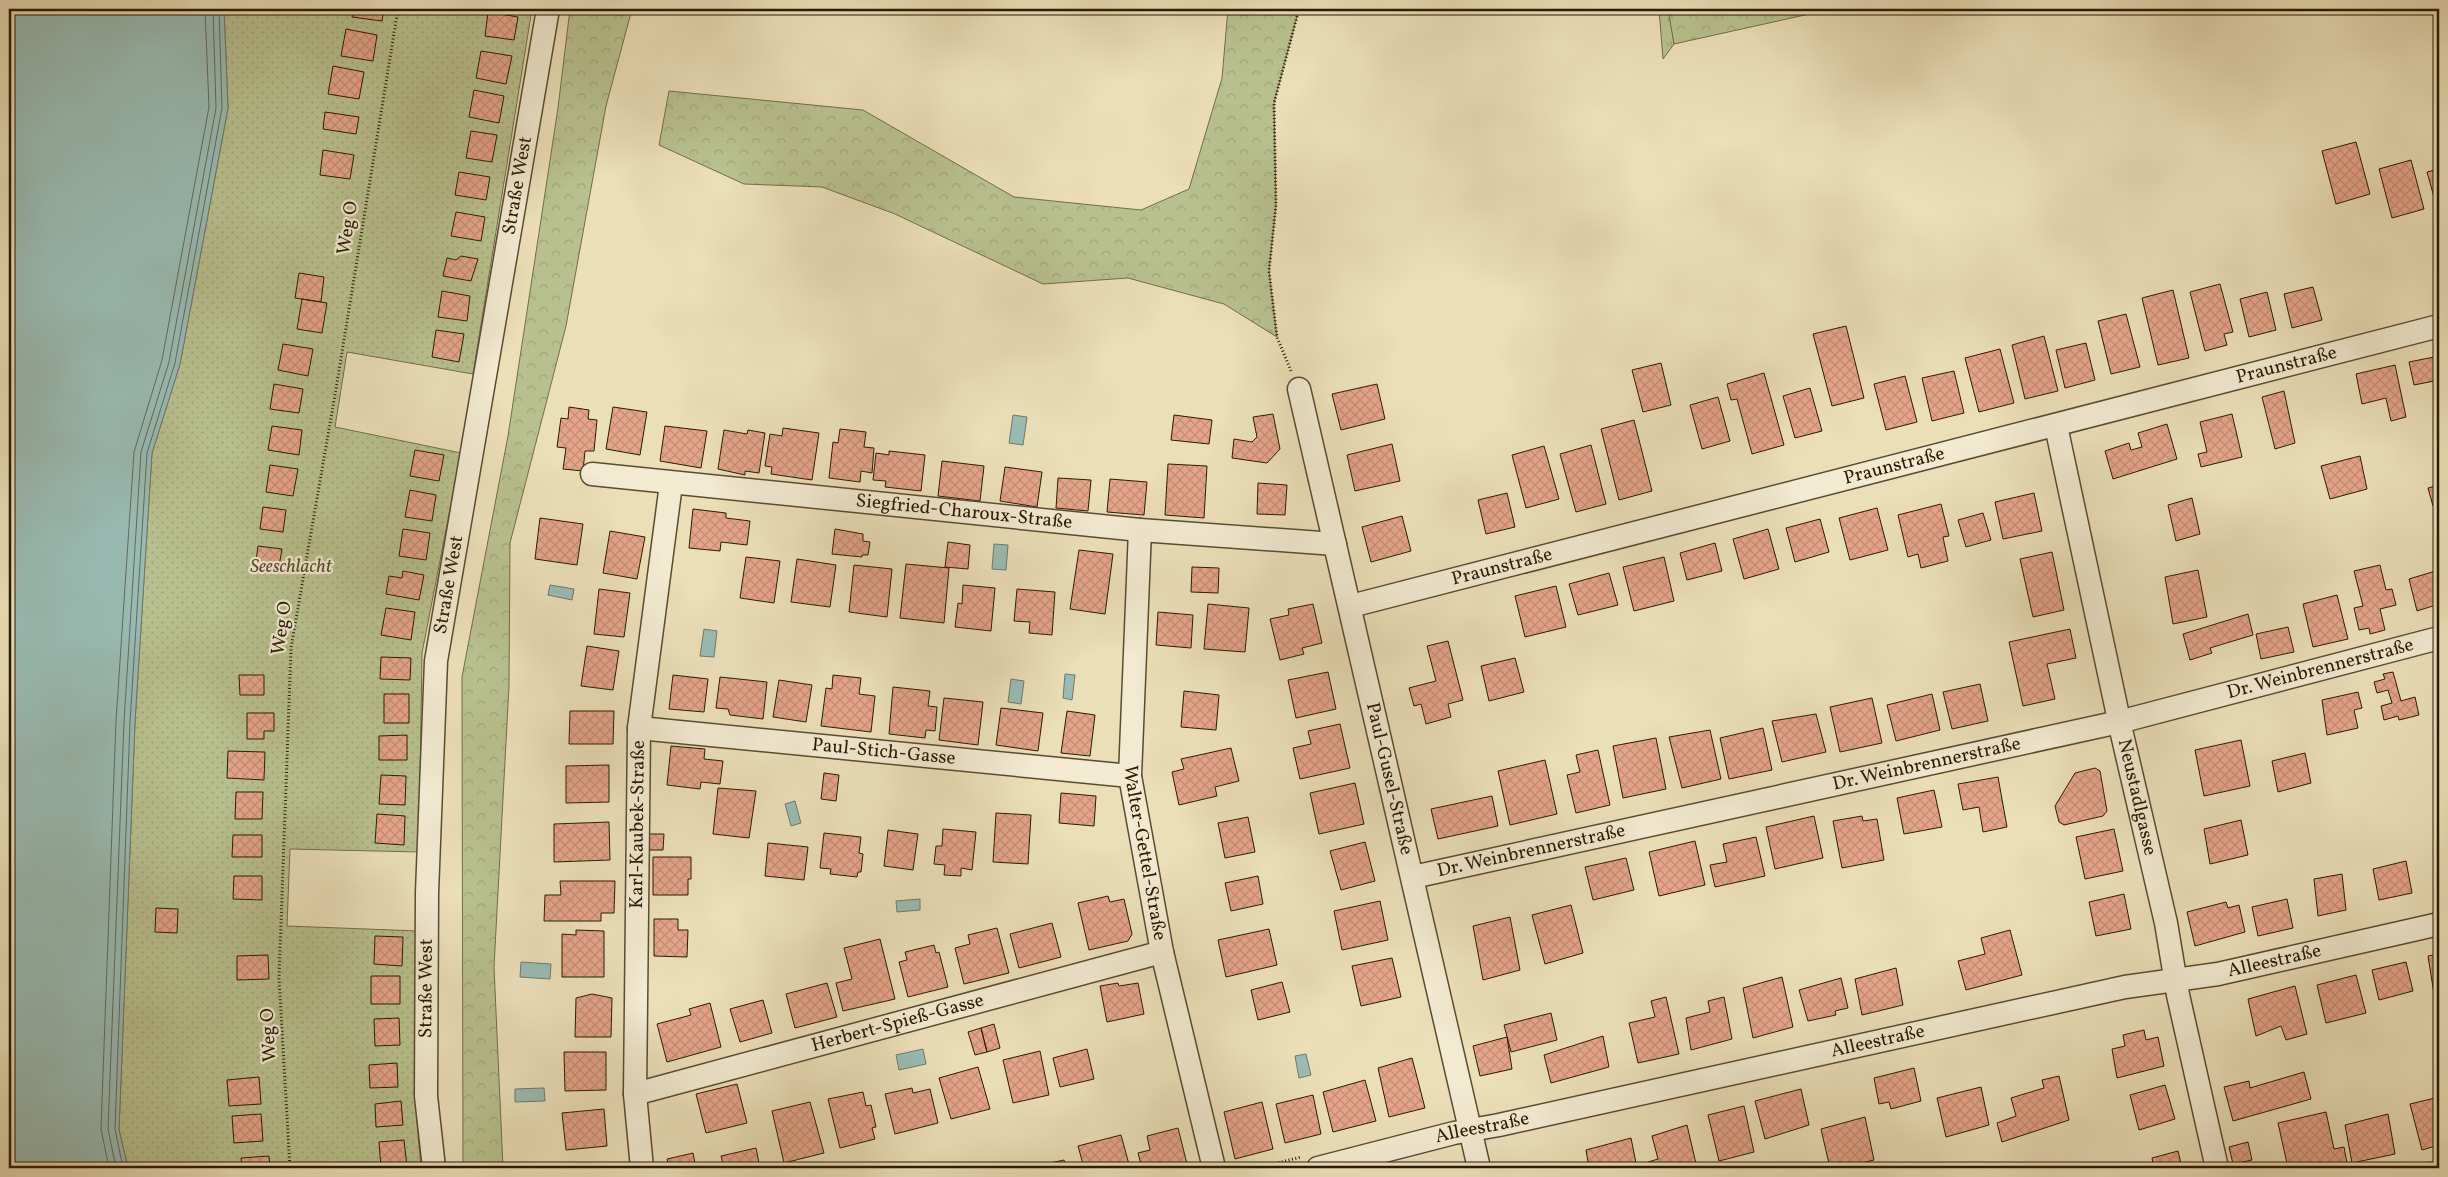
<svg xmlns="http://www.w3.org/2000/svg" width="2448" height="1177" viewBox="0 0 2448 1177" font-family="Vollkorn,serif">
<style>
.grass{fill:url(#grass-tufts);stroke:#716e48}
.forest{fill:url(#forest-crowns);stroke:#716e48}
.park{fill:url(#park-dots);stroke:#716e48}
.water{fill:#99bcb4;stroke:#6d7b6d}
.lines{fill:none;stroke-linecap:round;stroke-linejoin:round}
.shore{stroke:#626b5b;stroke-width:1}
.building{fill:url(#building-cross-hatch);stroke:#2a1a02}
.minor-casing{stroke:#5a4b30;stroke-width:25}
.path{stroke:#2a1a02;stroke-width:3;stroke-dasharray:1 2.5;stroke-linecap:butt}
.minor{stroke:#f2ead1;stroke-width:22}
.labels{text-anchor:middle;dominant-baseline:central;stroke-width:4.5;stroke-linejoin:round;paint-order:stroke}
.street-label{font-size:19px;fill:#2a1a02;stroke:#f2ead1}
.park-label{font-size:19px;font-style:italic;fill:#554c2c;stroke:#f2ead1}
</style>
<defs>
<pattern id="grass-tufts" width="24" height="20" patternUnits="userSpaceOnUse" patternTransform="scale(1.25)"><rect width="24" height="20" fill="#b8c18e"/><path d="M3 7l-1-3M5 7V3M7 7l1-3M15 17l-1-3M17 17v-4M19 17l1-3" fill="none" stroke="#9ea579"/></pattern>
<pattern id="forest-crowns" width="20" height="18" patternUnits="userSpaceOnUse" patternTransform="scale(1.25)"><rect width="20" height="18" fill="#b8c18e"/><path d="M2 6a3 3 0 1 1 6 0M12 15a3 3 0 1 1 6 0" fill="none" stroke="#9ea579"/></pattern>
<pattern id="park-dots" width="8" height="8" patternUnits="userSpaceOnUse" patternTransform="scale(1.25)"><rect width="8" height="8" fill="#b8c18e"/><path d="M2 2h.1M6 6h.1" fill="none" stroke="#9ea579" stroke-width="1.8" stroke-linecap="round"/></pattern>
<pattern id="building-cross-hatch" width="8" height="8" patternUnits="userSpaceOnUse" patternTransform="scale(1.25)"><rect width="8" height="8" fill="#e5a589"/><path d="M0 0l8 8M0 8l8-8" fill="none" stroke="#c58d75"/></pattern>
</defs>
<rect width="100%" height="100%" fill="#ebdfb8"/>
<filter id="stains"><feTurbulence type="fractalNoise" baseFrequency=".004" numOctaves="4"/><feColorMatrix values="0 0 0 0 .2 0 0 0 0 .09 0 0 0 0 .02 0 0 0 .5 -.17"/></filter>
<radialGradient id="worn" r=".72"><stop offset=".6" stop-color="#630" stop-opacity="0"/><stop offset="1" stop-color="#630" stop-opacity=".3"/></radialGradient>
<!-- grass -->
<path class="grass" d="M1659,9H1669L1674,44L1663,59Z"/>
<!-- forest -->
<path class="forest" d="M570,9H632L606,106L566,326L510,543L509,686L494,967L503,1168H463L462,677L508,436L558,108Z
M1228,9H1299L1274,103L1276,205L1269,271L1277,337L1224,304L1128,278L1043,284L895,214L822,187L744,184L659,145L669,91L863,110L1014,197L1141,210L1189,189L1222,78Z
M1668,9H1832L1674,44Z"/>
<!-- park -->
<path class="park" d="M224,9H532L473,374L347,352L335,427L461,453L422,653L419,852L290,849L287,926L419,931L415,1096L421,1168H128L119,1130L135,722L152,453L180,364L228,108Z"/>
<!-- water -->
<path class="water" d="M9,9H224L228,108L180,364L152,453L135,722L119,1130L128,1168H9Z
M1013,415L1027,417L1023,445L1009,443Z
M994,544L1008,545L1006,570L992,569Z
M550,585L574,589L572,600L548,595Z
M704,629L717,631L714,657L700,656Z
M1065,674L1075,675L1072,700L1063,698Z
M1011,679L1024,681L1021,704L1008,702Z
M795,801L801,823L791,826L785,804Z
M920,899V910L897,912L896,901Z
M521,962L551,964L550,979L520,977Z
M923,1049L926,1064L899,1070L896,1055Z
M1306,1054L1311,1075L1299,1078L1295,1056Z
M544,1088L545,1101L515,1102V1089Z"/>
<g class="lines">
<!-- shore -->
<path class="shore" d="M109,1168L101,1129L116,721L134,452L162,360L209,107L205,9
M116,1168L108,1129L124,722L141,452L169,362L216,108L213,9
M123,1168L115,1129L130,722L147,453L175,363L222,108L219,9"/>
</g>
<!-- building -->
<path class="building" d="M354,9H384L382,21L352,17Z
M488,12L518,17L514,40L485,36Z
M346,29L377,35L373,61L341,56Z
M481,51L512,56L506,84L476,78Z
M333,66L364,72L359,99L328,94Z
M474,90L504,96L499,123L469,117Z
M325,112L359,117L356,134L323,129Z
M471,131L497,135L492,162L466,158Z
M2356,142L2370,194L2336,204L2322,151Z
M323,150L354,155L350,179L320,175Z
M2411,160L2424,209L2392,218L2379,169Z
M2439,169V215L2427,172Z
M459,172L490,177L486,200L455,195Z
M456,212L485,217L481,241L451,236Z
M461,256L478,259L471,281L443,276L447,258L456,260Z
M299,273L324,277L321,302L295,298Z
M2220,284L2233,332L2224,334L2227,345L2205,351L2190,292Z
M2313,287L2322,320L2292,328L2284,294Z
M2173,290L2189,358L2158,365L2142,298Z
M442,291L470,296L467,321L438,317Z
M2267,292L2276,330L2249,337L2240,299Z
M302,299L327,303L322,333L297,329Z
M2126,314L2140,367L2111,374L2098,321Z
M1846,326L1864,398L1832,406L1813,334Z
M436,330L464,334L459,362L432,357Z
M2044,336L2058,391L2025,399L2012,345Z
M2086,343L2095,380L2065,388L2056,350Z
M283,344L313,349L308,376L278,370Z
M2000,349L2014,403L1979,412L1965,358Z
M2439,356V380L2414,385L2409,362Z
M1661,363L1671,405L1643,412L1632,370Z
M2395,365L2406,417L2391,421L2386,398L2362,404L2356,374Z
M1954,371L1964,413L1932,421L1922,378Z
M1764,373L1784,445L1752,454L1737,399L1731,400L1727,384Z
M1905,376L1917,422L1886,430L1874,384Z
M274,384L303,389L299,413L270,409Z
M1377,384L1385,419L1341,430L1332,394Z
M1810,388L1822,431L1795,438L1783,396Z
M2284,391L2295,443L2275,449L2262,397Z
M1718,397L1730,441L1702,449L1690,405Z
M569,407L589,410L588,419L597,420L594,451H585L583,471L563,469L566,448L557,447L561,418L568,419Z
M613,407L647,412L640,455L606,449Z
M1273,414L1280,449L1267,463L1232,458L1234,439L1252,442L1257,437L1253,417Z
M2232,414L2242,457L2201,467L2198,454L2207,452L2200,422Z
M1174,415L1212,420L1209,444L1171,440Z
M1634,420L1652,491L1619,500L1601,429Z
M2167,424L2177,459L2113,479L2105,451L2129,443L2131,450L2142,447L2138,433Z
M272,426L302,430L299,455L268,450Z
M665,426L707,431L701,468L660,461Z
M783,428L819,433L812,480L771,474L772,467L765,466L770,434L782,436Z
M840,429L866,432L864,447L874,448L872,473L861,471L860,482L829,478L833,442L838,443Z
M724,430L747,434L748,430L765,433L759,473L745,471V475L718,469Z
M1392,444L1400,481L1355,491L1347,455Z
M1591,445L1606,504L1576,512L1560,454Z
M1544,446L1559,499L1526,508L1512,455Z
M415,450L444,455L439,481L410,476Z
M889,451L925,455L921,491L885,487L886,481L873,480L876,453L889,455Z
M2360,456L2367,489L2330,499L2321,466Z
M942,461L984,466L980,501L938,496Z
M1168,464L1207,466L1204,518L1165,515Z
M270,465L298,469L293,496L266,492Z
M1005,467L1042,472L1037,507L1000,501Z
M1058,478L1091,480L1088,511L1056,508Z
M1110,479L1147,482L1144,515L1107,512Z
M1258,483L1287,485L1285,515L1257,514Z
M2439,485V504L2433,506L2428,488Z
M410,490L436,495L432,521L405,517Z
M1507,493L1515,527L1486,534L1478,500Z
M2034,493L2042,531L2003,539L1995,502Z
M2192,498L2200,534L2176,541L2168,505Z
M1941,504L1949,536L1943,537L1948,561L1921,568L1918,554L1908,557L1898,515Z
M263,507L286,510L283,532L260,529Z
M1877,508L1888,550L1850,560L1839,518Z
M693,509L726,513V518L750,521L747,545L721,542L720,551L689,548Z
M1983,513L1991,540L1966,547L1958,520Z
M1402,516L1411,551L1371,562L1362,527Z
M540,518L583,524L577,565L535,559Z
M1820,519L1829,552L1795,562L1786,528Z
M403,529L430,533L426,560L399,556Z
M835,529L863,534V541L870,542L868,555H862V557L832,554Z
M1768,529L1779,569L1744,579L1733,539Z
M610,531L645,537L637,579L603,573Z
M948,542L970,545L968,569L945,567Z
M1715,543L1722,571L1687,580L1680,553Z
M258,546L282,549L278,572L255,569Z
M1079,550L1113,554L1105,614L1070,609Z
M2052,552L2064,610L2033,617L2020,559Z
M746,557L780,561L774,603L740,598Z
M1664,557L1674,601L1634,611L1623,567Z
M797,559L836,565L830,607L791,602Z
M906,564L949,568L944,623L900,618Z
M854,565L892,569L887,617L849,612Z
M2380,565L2386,590L2392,589L2396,605L2380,609L2385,630L2370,634L2369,628L2359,630L2354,608L2363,606L2354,571Z
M1192,567L1219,568L1218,593L1191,592Z
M2198,570L2207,617L2173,624L2165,577Z
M2439,570V604L2417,611L2409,579Z
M403,571L424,575L419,600L386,594L389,576L402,578Z
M1609,573L1618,605L1578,615L1569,584Z
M963,585L995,588L991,631L955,627L958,603L962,604Z
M1556,586L1566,627L1525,637L1515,596Z
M599,589L630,593L624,637L594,634Z
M1017,589L1055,592L1052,635L1029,633L1030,622L1014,621Z
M2337,595L2348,639L2313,647L2303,604Z
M1208,604L1249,608L1245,652L1204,649Z
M1313,604L1322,643L1302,648L1304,654L1280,660L1270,619L1289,615L1288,609Z
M386,608L415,612L411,640L381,635Z
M1158,612L1193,615L1191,648L1156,645Z
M2248,614L2253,635L2210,648L2212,653L2190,660L2183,634Z
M2288,627L2294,652L2261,659L2256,634Z
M2070,629L2076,658L2047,664L2055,699L2023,706L2009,642Z
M1448,641L1463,700L1448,704L1451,717L1426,724L1421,704L1414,706L1409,688L1436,681L1427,646Z
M587,646L619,651L613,690L581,686Z
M381,657L411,658L410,680L380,679Z
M1515,658L1524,692L1489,701L1481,666Z
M1328,672L1336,709L1296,718L1288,680Z
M2393,672L2401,701L2415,697L2419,715L2399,720L2398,716L2384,720L2381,706L2392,703L2388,690L2377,693L2374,682L2385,679L2383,674Z
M239,675H264V695H240Z
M673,675L708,679L704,712L669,709Z
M833,675L861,678L859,694L875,696L871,732L821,726L826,688L832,689Z
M720,677L767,682L763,719L730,715L728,709L716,708Z
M779,680L812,685L806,722L773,717Z
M1980,684L1988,721L1952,729L1943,692Z
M893,687L930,691L928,706L937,707L935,731L926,730L925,738L889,734Z
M1184,691L1219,695L1216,730L1181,727Z
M2358,692L2362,708L2354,710L2358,728L2327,735L2322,700Z
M384,694H409V723H384Z
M1932,694L1940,730L1896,741L1887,705Z
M944,698L983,702L978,745L939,740Z
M1872,698L1882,743L1840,752L1830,707Z
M1001,708L1043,713L1038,751L996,745Z
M570,711H614L613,744H569Z
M1067,711L1095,715L1090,756L1061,753Z
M247,713H274V731H264V739H247Z
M1816,714L1826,752L1782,762L1772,721Z
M1340,724L1350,768L1300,779L1293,748L1311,744L1308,731Z
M1763,728L1772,770L1729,779L1720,738Z
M1710,730L1721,779L1682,788L1669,737Z
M407,735V760H379V736Z
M1656,738L1666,789L1623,798L1613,746Z
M2241,740L2250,786L2204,796L2195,750Z
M671,746L705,749L704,759L723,761L720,784L701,782L700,789L667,785Z
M1231,748L1239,781L1215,787L1217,796L1179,805L1172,772L1184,769L1181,759Z
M1598,750L1610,805L1576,813L1567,775L1580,772L1576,755Z
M228,751L265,752L264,780L227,778Z
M2305,753L2311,783L2278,792L2272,761Z
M1545,760L1557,814L1510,825L1498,771Z
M609,765V802L566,803V766Z
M2095,768L2100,771L2107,811L2103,816L2064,825L2059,822L2055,806L2075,773Z
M824,773L839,775L836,801L821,799Z
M381,775L406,776L405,805L379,804Z
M1998,777L2007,827L1983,832L1979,807L1963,810L1958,784Z
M1355,783L1364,824L1319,834L1310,793Z
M718,788L756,791L749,838L713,834Z
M1934,790L1942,827L1904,834L1897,798Z
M236,792H263L262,819H235Z
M1061,793L1096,796L1094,826L1059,823Z
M1492,796L1498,826L1438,839L1431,809Z
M996,813L1031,815L1028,864L993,862Z
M377,814L405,816L404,845L375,843Z
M1814,816L1823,858L1775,869L1766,827Z
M1862,816L1863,821L1877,819L1884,860L1842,868L1833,821Z
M1248,817L1255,852L1225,858L1218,823Z
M2241,820L2248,855L2210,864L2204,829Z
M609,822L610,860L554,862V824Z
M943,829L976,832L972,870L961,868V876L944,875L945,865L934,864L936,846H942Z
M2114,829L2123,871L2085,879L2076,837Z
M888,830L918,834L913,870L884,866Z
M824,833L861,837L859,853L863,854L861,872H858L857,877L830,874L831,869L820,868Z
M647,834H664L663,850H647Z
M233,835H262V857H232Z
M1756,837L1765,876L1715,887L1710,865L1727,862L1723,844Z
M1695,841L1705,885L1659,896L1649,852Z
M1365,842L1375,881L1341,890L1330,851Z
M768,843L808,847L804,880L765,876Z
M653,857H691V879H688V895H653Z
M1626,858L1634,890L1593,900L1585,867Z
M2406,861L2412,893L2379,900L2373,869Z
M2342,874L2346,910L2318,916L2314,879Z
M234,876H262V900L233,899Z
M1258,876L1263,904L1231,911L1225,883Z
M560,881H615L614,913H601V921H544L545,895H561Z
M2124,894L2131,929L2096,936L2089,902Z
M1108,896L1110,902L1124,899L1132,934L1128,941L1089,950L1078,903Z
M2287,899L2293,928L2258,936L2252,907Z
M1380,901L1388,940L1342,950L1334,911Z
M2226,902L2228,908L2239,905L2245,932L2195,946L2187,912Z
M1571,905L1583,953L1545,964L1532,915Z
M156,908L178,909L177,933L155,932Z
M1510,917L1520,970L1483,980L1473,926Z
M654,919H678V930H688L687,957L654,956Z
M1052,923L1061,957L1019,968L1010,934Z
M997,928L1009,973L964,984L955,948L970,944L968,935Z
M1269,929L1277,965L1226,977L1218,940Z
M576,930L604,931V977H562V934L576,935Z
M2010,930L2022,975L1966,990L1958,961L1985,954L1981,938Z
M375,936L403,937L402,966L374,964Z
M880,939L895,999L843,1011L836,983L852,979L844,948Z
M934,945L936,953L939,952L948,987L908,997L899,962L907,960L905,952Z
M2439,954V999L2435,1000L2428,956Z
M268,955L269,979L237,980V956Z
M1392,958L1401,997L1361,1006L1352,966Z
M2406,962L2413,991L2379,1000L2372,970Z
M1896,968L1903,1005L1862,1015L1855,979Z
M2356,975L2366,1013L2326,1023L2317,985Z
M371,976H400V1004H371Z
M1782,977L1793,1027L1753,1038L1743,988Z
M1841,978L1848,1008L1835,1011L1836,1015L1808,1021L1799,990Z
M1282,982L1290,1012L1258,1020L1251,990Z
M827,983L837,1017L795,1028L786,994Z
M1118,983L1119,986L1138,983L1144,1014L1107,1022L1100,986Z
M2295,986L2307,1034L2286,1040L2281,1026L2256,1036L2248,999Z
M592,994L612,998L611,1037H575L576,998Z
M1666,997L1679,1054L1638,1063L1629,1023L1655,1017L1651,1001Z
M1724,997L1732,1039L1691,1050L1686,1018L1710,1012L1708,1001Z
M763,1000L772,1033L740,1042L730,1009Z
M710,1003L721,1047L667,1062L657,1024L691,1015L689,1009Z
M1551,1013L1557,1040L1511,1052L1504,1025Z
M399,1018L400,1045L375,1046L374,1019Z
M994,1024L1000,1048L987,1052L981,1028Z
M981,1028L987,1052L975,1055L968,1032Z
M2144,1030L2146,1040L2158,1037L2164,1066L2117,1078L2112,1049L2125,1046L2123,1035Z
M1603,1036L1609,1067L1551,1083L1544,1055Z
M1507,1037L1512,1069L1480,1076L1473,1046Z
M1087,1049L1094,1079L1060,1087L1053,1058Z
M1040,1051L1049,1095L1013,1103L1003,1060Z
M564,1052H606V1090L565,1091Z
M1412,1058L1425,1108L1389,1117L1378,1068Z
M397,1063L398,1087L370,1088L369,1065Z
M978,1067L990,1109L951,1119L939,1078Z
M1914,1068L1921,1101L1891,1109L1889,1102L1879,1104L1874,1078Z
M2304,1072L2311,1099L2233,1121L2224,1087L2249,1081L2250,1088Z
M2059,1076L2069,1120L2002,1142L1997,1123L2016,1116L2011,1098L2044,1088L2042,1080Z
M259,1077L261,1104L229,1106L227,1080Z
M1365,1080L1376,1121L1333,1132L1323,1092Z
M737,1084L747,1123L706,1133L696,1094Z
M2165,1085L2175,1119L2139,1130L2130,1095Z
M1981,1087L1989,1125L1946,1137L1937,1098Z
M912,1088L913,1093L930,1089L938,1123L895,1134L885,1094Z
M1801,1089L1809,1125L1765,1139L1755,1101Z
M863,1092L866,1106L871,1105L876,1127L872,1128L875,1139L840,1148L828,1099Z
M1313,1095L1321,1134L1285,1143L1276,1104Z
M2439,1097V1145L2422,1150L2410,1104Z
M401,1101L403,1125L376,1127L375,1104Z
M810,1102L824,1153L784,1163L772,1111Z
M1262,1102L1273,1149L1235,1159L1224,1112Z
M1744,1106L1754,1152L1719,1161L1708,1115Z
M604,1109L607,1146L566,1150L562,1113Z
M2326,1112L2334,1149L2344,1147L2347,1163L2325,1168H2288L2278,1123Z
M261,1114L263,1141L234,1143L232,1116Z
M2388,1114L2395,1154L2352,1163L2345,1125Z
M1865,1117L1874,1160L1840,1168H1830L1821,1129Z
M1687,1125L1697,1168H1649L1648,1162L1658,1159L1652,1136Z
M1178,1128L1188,1168H1142L1138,1153L1150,1150L1147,1136Z
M1121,1135L1130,1168H1084L1078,1146Z
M1631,1138L1637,1168H1589L1586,1150Z
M404,1140L407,1167L381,1168L379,1142Z
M2248,1142L2252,1160L2233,1164L2229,1147Z
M756,1148L760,1168H724L721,1156Z
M2178,1151L2182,1168H2154L2152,1158Z
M693,1153L696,1168H669L667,1159Z
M269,1156L270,1168H242L241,1158Z
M1064,1160L1066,1168H1027Z
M620,1163L621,1168H580Z"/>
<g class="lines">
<defs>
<g id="minor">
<path id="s1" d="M1299,389L1479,1168"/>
<path id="s2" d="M2056,426L2122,734L2166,923L2178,995L2217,1168"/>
<path id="s3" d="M592,474L1140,530L1335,544"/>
<path id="s4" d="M1140,530L1130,776L1162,952L1214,1168"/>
<path id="s5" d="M1351,606L2439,326"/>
<path id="s6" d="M639,728L1130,776"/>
<path id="s7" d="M1413,877L2119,722L2439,638"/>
<path id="s8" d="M635,1094L1162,952"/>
<path id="s9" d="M434,1168L426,1096L427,893L436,661L548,9"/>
<path id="s10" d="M642,1168L635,1094L639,728L671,484"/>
<path id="s11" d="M1318,1168L1454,1133L1499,1125L2125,987L2218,974L2439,924"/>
</g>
</defs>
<!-- minor casing -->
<use href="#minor" class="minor-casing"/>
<!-- path -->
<path class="path" d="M1291,371L1277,337L1269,271L1276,205L1274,103L1299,9
M290,1168L279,978L291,648L336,389L398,9
M1258,1168L1301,1157
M2403,1168L2439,1161"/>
<!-- minor -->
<use href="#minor" class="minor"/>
</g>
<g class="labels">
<!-- street labels -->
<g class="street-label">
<text stroke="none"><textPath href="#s9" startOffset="990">Straße West</textPath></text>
<text transform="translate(348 228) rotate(-81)">Weg O</text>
<text stroke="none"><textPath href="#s5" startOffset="966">Praunstraße</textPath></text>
<text stroke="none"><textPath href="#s5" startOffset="561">Praunstraße</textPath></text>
<text stroke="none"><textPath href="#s3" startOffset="374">Siegfried-Charoux-Straße</textPath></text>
<text stroke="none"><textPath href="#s5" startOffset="156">Praunstraße</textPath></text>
<text stroke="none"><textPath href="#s9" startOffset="585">Straße West</textPath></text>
<text transform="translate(282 628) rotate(-82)">Weg O</text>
<text stroke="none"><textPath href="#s7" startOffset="931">Dr. Weinbrennerstraße</textPath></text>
<text stroke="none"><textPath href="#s6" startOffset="246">Paul-Stich-Gasse</textPath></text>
<text stroke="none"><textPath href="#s7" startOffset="526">Dr. Weinbrennerstraße</textPath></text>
<text stroke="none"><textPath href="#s1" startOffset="400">Paul-Gusel-Straße</textPath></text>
<text stroke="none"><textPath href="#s2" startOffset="380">Neustadlgasse</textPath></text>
<text stroke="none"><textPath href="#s10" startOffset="344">Karl-Kaubek-Straße</textPath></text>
<text stroke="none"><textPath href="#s7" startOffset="121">Dr. Weinbrennerstraße</textPath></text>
<text stroke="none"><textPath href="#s4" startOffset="324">Walter-Gettel-Straße</textPath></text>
<text stroke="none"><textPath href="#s11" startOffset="979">Alleestraße</textPath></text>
<text stroke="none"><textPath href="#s9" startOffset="180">Straße West</textPath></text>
<text stroke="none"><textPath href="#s8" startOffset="272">Herbert-Spieß-Gasse</textPath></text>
<text transform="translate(269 1035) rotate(-93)">Weg O</text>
<text stroke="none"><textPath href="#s11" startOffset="574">Alleestraße</textPath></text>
<text stroke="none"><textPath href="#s11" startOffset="169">Alleestraße</textPath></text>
</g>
<!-- park labels -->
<g class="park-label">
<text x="291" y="567">Seeschlacht</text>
</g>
</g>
<!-- margin -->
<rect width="2448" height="1177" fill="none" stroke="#ebdfb8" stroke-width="30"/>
<rect x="10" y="10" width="2428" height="1157" fill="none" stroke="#2a1a02" stroke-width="2.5"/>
<rect x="15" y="15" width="2418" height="1147" fill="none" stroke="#2a1a02"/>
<rect width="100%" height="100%" filter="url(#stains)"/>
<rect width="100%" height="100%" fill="url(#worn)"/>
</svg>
